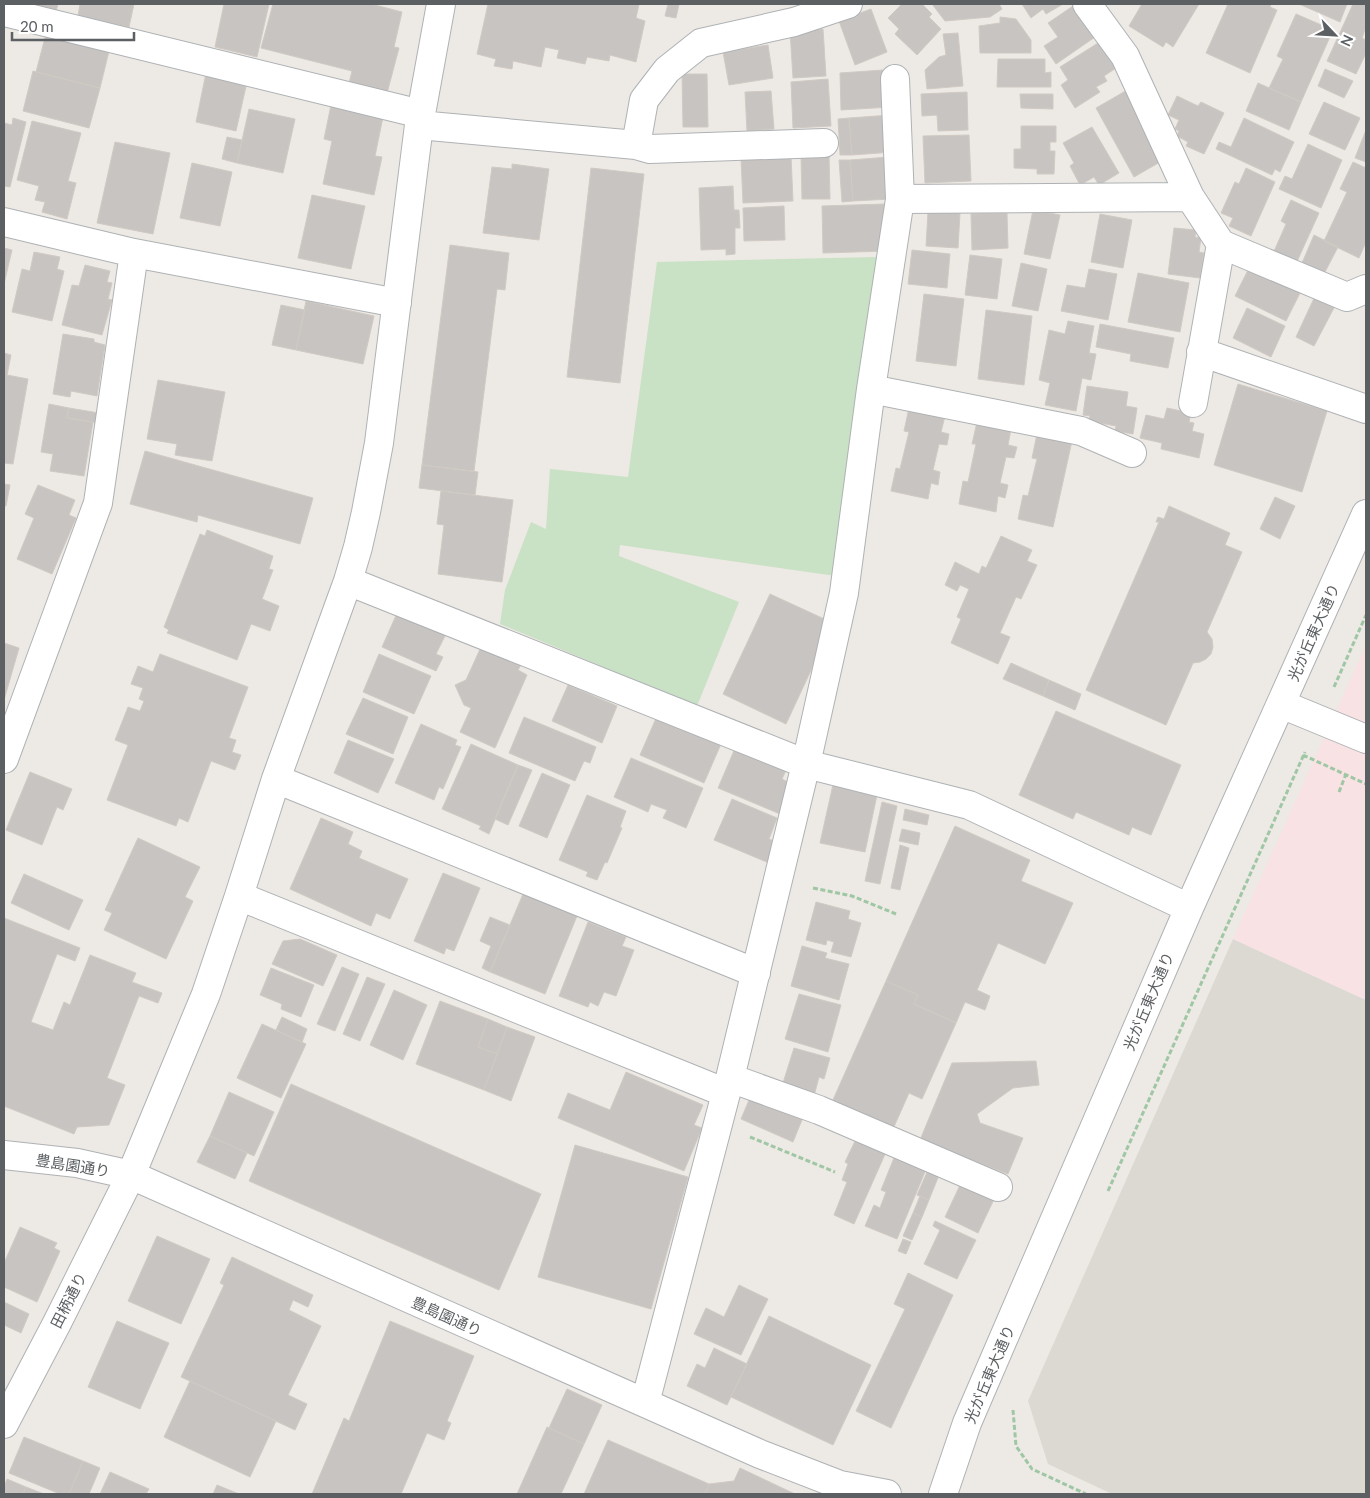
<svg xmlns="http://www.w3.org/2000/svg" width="1370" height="1498" viewBox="0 0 1370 1498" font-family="Lato,'Noto Sans JP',sans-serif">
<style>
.education{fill:#dcd9d3}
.medical{fill:#f8e2e4}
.green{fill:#c9e1c4}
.building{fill:#c8c4c1;stroke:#d1cac3}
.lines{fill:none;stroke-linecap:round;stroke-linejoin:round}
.minor-casing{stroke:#afb2b5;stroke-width:30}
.path{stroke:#a0c7a5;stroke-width:3;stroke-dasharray:5 2.5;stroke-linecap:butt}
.minor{stroke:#fff;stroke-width:28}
.labels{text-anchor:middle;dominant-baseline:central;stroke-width:4;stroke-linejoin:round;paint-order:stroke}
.street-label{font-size:15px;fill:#5c6063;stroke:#fff}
</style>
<rect width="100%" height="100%" fill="#ede9e4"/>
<!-- education -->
<path class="education" d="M1233,939L1366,1000V1494H1112L1048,1464L1028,1401Z"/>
<!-- medical -->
<path class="medical" d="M1366,645V1000L1233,939Z"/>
<!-- green -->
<path class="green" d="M878,257L836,576L620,545L619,556L739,602L697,706L500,624L505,590L531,522L546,529L550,469L628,477L657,262Z"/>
<!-- building -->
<path class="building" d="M26,4H58L55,16Z
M80,4H134L129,27L78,16Z
M224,4H269L257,57L215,47Z
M273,4H371L402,12L394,47L399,48L386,97L348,87L352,71L261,48Z
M488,4H639L636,18L645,21L636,62L610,55L609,61L587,57L585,64L557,58L559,50L545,47L541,67L513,61L512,69L494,66L496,59L477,54Z
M668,4H679L676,18L665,16Z
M902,4H922L932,14L929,17L941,29L917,55L895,34L899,29L888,18Z
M932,4H999L1002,9L990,17L945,21Z
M1022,4H1063L1046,14L1043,9L1031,18Z
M1076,4L1098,35L1056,64L1044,46L1058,37L1048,23Z
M1142,4H1199L1173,47L1166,42L1163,47L1129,26Z
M1228,4H1271L1270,7L1277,10L1250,73L1206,53Z
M1299,4H1347L1340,22Z
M1353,4H1366V27L1362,38L1366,40V53L1356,74L1327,61Z
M871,9L887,52L855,65L839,21Z
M1296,14L1333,30L1301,102L1269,88L1283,59L1277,56Z
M1000,17L1016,19L1031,40V53H980L979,26L1000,23Z
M823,29L826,76L793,78L790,31Z
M47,30L110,47L100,88L36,72Z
M958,33L963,86L927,89L925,70L939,57L946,55L943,34Z
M1106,38L1122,64L1104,76L1107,81L1096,87L1100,92L1075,108L1061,85L1068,80L1060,67Z
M768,45L773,78L729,85L723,52Z
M998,59H1045V73L1051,72V87H997Z
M1325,69L1353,81L1344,98L1318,86Z
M883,70L890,107L841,110L840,73Z
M33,71L100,88L89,128L23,111Z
M206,73L247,82L236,131L196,122Z
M682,74H707L708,127H683Z
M828,79L831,126L793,128L791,82Z
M1258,83L1301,102L1289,130L1246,111Z
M1129,89L1167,158L1134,177L1096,108Z
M771,91L774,129L747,131L745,92Z
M967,92L968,130L938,131L937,115L922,116L921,94Z
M1020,94H1053V109L1021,108Z
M1177,96L1198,106L1201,102L1224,113L1204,154L1186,146L1188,142L1177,136L1179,131L1175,129L1179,120L1168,115Z
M1324,102L1360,118L1345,150L1309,134Z
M331,105L383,117L375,156L382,157L374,195L323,184L332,141L324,139Z
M249,109L295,119L283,173L237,163Z
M891,115L893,152L852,155L849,118Z
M13,118L26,122L10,187L4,186V123L12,125Z
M849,118L852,155H840L838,119Z
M1244,118L1294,142L1280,172L1275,169L1272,175L1216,149L1219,142L1231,147Z
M32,121L81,133L68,181L76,183L67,219L42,212L45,202L35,200L39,186L17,180Z
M1021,126H1056V142H1050V151H1055L1054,174H1037V169L1014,168V149H1021Z
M1092,127L1119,173L1099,185L1094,177L1080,185L1070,166L1074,163L1063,143Z
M1366,130V162L1355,158Z
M969,135L971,181L925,183L923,136Z
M227,137L242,140L237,163L222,159Z
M115,142L170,153L153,234L97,223Z
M1308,144L1342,160L1321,208L1279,189L1285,176L1292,179Z
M829,154L830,199H802L801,155Z
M791,156L793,201L743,203L741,158Z
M889,157L891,199L853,201L850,160Z
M839,160H850L853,201L842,202Z
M1353,162L1366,168V242L1359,258L1324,241L1347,192L1340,189Z
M192,163L232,172L220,226L180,218Z
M512,164L549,169L539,240L483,233L492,167L512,169Z
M591,168L644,174L620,383L567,377Z
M1246,168L1275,182L1251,236L1229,226L1233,218L1221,213L1235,182L1239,184Z
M733,186L734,210H739L740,228H735V254L726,255V249L701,250L699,188Z
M312,195L365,206L351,269L298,258Z
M1291,200L1319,213L1295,266L1272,256L1286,224L1281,221Z
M884,204L886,251L823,253L822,206Z
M784,206L785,240L744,241L743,208Z
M1033,210L1060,215L1050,259L1024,254Z
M928,211L960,213L958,248L926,246Z
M1007,213L1008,248L972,250L971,214Z
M1100,214L1132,220L1123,268L1091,262Z
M1174,228L1196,230L1195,237L1201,238L1199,252L1204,253L1200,278L1168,274Z
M1314,235L1338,247L1324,274L1302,263Z
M450,245L509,253L505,290L497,289L474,471L422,465Z
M4,248L12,250L4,284Z
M912,250L950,254L947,288L908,284Z
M34,252L60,257L57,269L64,271L52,321L12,312L22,269L30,271Z
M970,255L1002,259L997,299L965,295Z
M1021,263L1047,269L1038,311L1012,306Z
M85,265L110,271L107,282L112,283L108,299L112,300L102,335L62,325L72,285L79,286Z
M1250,266L1301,291L1286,321L1235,296Z
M1089,269L1117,274L1108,320L1061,311L1067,285L1085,288Z
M1138,273L1189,283L1180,332L1128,322Z
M924,294L964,299L956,366L916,361Z
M1316,294L1336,304L1314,346L1296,337Z
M306,301L374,316L363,364L296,350Z
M281,305L305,310L296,350L272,345Z
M1247,308L1285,326L1271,357L1233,338Z
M986,310L1032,316L1024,385L978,379Z
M1068,321L1094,326L1089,353L1096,354L1091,380L1082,378L1076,411L1045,405L1050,383L1039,380L1049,330L1065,334Z
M1100,324L1174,338L1168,368L1130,361L1131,354L1096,347Z
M63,334L94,339V342L105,345L97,396L71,391L70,397L53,394Z
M4,353L11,355L7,375L28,379L13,464L4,463Z
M158,380L225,392L212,461L175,455L177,444L147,439Z
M1238,384L1327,411L1302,492L1214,465Z
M1087,386L1128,392L1126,406L1137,408L1133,434L1115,431L1116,426L1089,421L1090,416L1083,415Z
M49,404L69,408L67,418L93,422L84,476L50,471L53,454L41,452Z
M69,408L99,413L98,423L67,418Z
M909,408L945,416L941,432L949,434L947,445L939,444L933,470L940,472L938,485L931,483L928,499L891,491L896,468L900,469L909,432L904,431Z
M1167,408L1191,413L1189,422L1194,423L1192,431L1204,434L1199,458L1161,449L1162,443L1140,438L1146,415L1164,419Z
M977,422L1011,429L1008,445L1017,447L1014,458L1006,457L1000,483L1008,485L1005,498L998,496L996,512L959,504L963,481L968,482L976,444H972Z
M1037,434L1072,441L1053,527L1018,519L1023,495L1028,496L1037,459L1032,458Z
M145,451L313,498L300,544L198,515L197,522L130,504Z
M422,465L478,472L475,495L419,488Z
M4,484L10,485L6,506H4Z
M38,485L75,500L69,515L76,518L52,574L17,559L34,518L25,514Z
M441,491L513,500L502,582L438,574L444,525L437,524Z
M1275,497L1295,506L1280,539L1260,529Z
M1169,506L1230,533L1225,545L1242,552L1207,632L1212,639L1213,647L1211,654L1206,659L1200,662L1193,663L1166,725L1086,690L1159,522H1156L1158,517L1164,519Z
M207,530L273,556L269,569L273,570L262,599L279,606L270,631L251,624L237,660L167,633L169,630L164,627L200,534L205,536Z
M1001,536L1032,550L1027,561L1037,565L1021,599L1016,597L1000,633L1010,637L998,664L951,643L961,619L957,617L969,589L960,585L957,591L945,585L955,562L979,574L982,566L986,568Z
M770,594L833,623L786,724L723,694Z
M398,611L447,632L436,654L443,657L436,671L382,647Z
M4,643L19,648L4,700Z
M481,647L521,665L518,670L527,675L495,748L460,732L471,708L464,705L455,685L466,680Z
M160,654L248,687L229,738L236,740L232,752L241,755L235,770L211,761L188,822L179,818L176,826L107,800L128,745L115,740L128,707L140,711L144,701L139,699L143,688L131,684L138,666L153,672Z
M379,654L431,676L414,714L363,692Z
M1011,663L1049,680L1043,696L1003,679Z
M1049,680L1081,694L1075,710L1043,696Z
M568,685L617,706L602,743L552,721Z
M363,698L408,717L393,754L346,734Z
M1056,711L1181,765L1151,835L1132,827L1129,835L1076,812L1073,819L1019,795Z
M657,716L721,744L704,783L640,755Z
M524,717L596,747L590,763L584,761L575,781L509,753Z
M421,724L457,740L455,745L461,747L443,789L439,787L434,800L395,783Z
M348,740L394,759L378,793L334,773Z
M471,744L518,765L489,834L479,829L481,826L442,809Z
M736,746L787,768L782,779L792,784L780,814L718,788Z
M631,758L703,788L686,828L663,818L667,810L651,804L648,812L614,797Z
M518,765L532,770L508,825L495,819Z
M30,772L72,789L63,810L57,807L42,845L6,830Z
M542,773L570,785L547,838L519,826Z
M834,780L878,790L865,852L820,843Z
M587,795L626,811L620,827L622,828L607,863L605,862L597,880L586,876L588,872L559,860Z
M732,799L777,818L769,839L778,843L769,863L714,840Z
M882,802L897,806L880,884L865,881Z
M905,809L929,815L927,825L903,820Z
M321,818L353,832L348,844L362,851L359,858L408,879L390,919L376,913L371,926L290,889Z
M955,826L1030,860L1021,881L1073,903L1045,964L998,943L977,990L990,996L985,1010L965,1002L956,1023L914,1004L918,995L886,981Z
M902,829L920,833L918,845L899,841Z
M138,838L200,867L185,897L193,901L166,959L104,930L112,913L105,910Z
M900,845L909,848L900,890L891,888Z
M443,873L480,888L454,951L446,948L444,954L414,941Z
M24,874L83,900L69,930L11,903Z
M523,894L577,916L545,994L490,972Z
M816,902L850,911L848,919L861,923L851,957L831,952L834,942L827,940L826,945L806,940Z
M490,917L510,925L490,972L482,968L491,946L480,941Z
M4,918L80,948L75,961L57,954L31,1022L53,1030L64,1002L70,1005L90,955L136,973L132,982L162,993L158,1003L139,996L107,1078L125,1085L109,1125L77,1127L74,1134L4,1106Z
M588,922L626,937L622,946L634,950L616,996L604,992L598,1006L590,1002L588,1007L559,996Z
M300,939L337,955L323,986L272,964L283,941Z
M802,946L827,953L825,958L849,964L839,1000L791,986Z
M342,967L359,974L335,1031L317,1024Z
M271,968L314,985L301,1017L281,1009L282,1004L260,995Z
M367,977L385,984L360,1041L343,1034Z
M886,981L918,995L914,1004L956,1023L922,1099L909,1093L893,1129L832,1102Z
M394,990L427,1005L403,1060L370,1045Z
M799,994L841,1005L828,1052L785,1039Z
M440,1001L488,1019L478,1047L497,1054L484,1090L416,1064Z
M282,1017L307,1029L302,1042L276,1030Z
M488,1019L507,1027L497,1054L478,1047Z
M262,1024L306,1044L281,1098L237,1078Z
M507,1027L535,1037L511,1101L484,1090Z
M794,1048L830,1058L824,1079L819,1077L814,1096L782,1086Z
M1036,1061L1039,1085L1013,1088L977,1114L980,1123L1023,1138L1008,1174L920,1140L952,1063Z
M626,1072L703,1105L694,1125L702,1128L684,1171L558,1118L568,1093L610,1110Z
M291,1084L541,1194L499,1290L249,1181Z
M229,1092L274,1112L254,1156L210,1136Z
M752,1093L804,1115L793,1142L741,1119Z
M210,1136L247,1153L235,1179L197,1162Z
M856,1139L886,1152L854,1224L834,1215L847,1182L842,1180L848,1164L845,1162Z
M575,1145L688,1177L651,1309L538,1277Z
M896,1153L927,1167L897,1239L865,1226L874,1205L880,1208L886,1192L881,1190Z
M928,1170L939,1175L929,1200L917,1195Z
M961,1183L997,1193L978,1233L945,1217Z
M920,1196L929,1200L922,1217L913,1213Z
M913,1213L922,1217L912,1240L903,1236Z
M935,1221L976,1240L957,1279L924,1264L940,1230L933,1226Z
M20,1227L57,1243L54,1248L60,1251L37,1302L4,1287V1260L5,1261Z
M157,1236L210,1259L181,1324L128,1301Z
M903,1239L911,1242L906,1254L898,1251Z
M232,1257L313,1295L308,1307L293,1300L289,1310L321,1326L288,1395L307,1404L295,1430L181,1377L224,1285L220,1283Z
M908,1273L953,1295L891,1428L856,1411L905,1309L894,1304Z
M739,1285L768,1299L741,1355L694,1334L706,1308L724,1317Z
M4,1302L29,1314L21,1333L4,1325Z
M769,1316L871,1365L833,1445L731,1397Z
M117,1321L169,1343L140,1409L88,1387Z
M390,1321L474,1356L447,1421L451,1423L444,1440L427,1433L401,1494H312L344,1418L349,1421Z
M714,1348L747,1364L727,1405L687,1386L697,1364L705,1368Z
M190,1381L276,1421L250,1477L164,1437Z
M567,1389L602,1405L584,1444L549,1428Z
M547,1427L584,1444L561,1494H517Z
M24,1437L83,1461L69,1494H60L9,1473Z
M608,1440L709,1484L705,1494H584Z
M83,1461L100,1468L89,1494H69Z
M740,1468L795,1494H705L709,1484L734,1481Z
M110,1472L149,1489L146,1494H100Z
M7,1479L26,1487L23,1494H4V1487Z
M217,1485L239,1494H213Z
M26,1487L44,1494H23Z"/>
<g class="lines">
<defs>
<path id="minor" d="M1087,4L1125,56L1190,197L1221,244L1347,297L1366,289
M4,12L421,114
M895,79L900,199
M419,125L636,145L650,149L824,143
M636,145L644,100L667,70L701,43L794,22L848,4
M4,222L134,253L397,303
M1201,352L1366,409
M871,389L1081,431L1132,453
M1193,403L1221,244
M348,581L806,764L969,805L1189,908
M1281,704L1366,739
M4,759L98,503L134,253
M276,779L756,973
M239,896L726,1093
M730,1078L819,1110L998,1187
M4,1155L77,1163L131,1175L760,1454L840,1485L887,1494
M645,1403L730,1078L806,764L844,593L871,389L900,199L1190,197
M4,1424L57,1323L131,1175L206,994L239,896L276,779L348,581L358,547L366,512L379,443L419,125L441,4
M943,1494L967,1423L1189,908L1366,514"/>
</defs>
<!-- minor casing -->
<use href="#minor" class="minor-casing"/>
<!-- path -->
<path class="path" d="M1334,687L1366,615
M1303,755L1366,784
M1339,792L1346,774
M813,888L852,896L896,914
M750,1137L835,1172
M1108,1191L1305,752
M1013,1410L1016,1446L1032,1469L1086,1494"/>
<!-- minor -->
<use href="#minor" class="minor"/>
</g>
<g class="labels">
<!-- street labels -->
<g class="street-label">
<text transform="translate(1313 632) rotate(-66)">光が丘東大通り</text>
<text transform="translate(1148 1001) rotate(-67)">光が丘東大通り</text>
<text transform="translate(73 1165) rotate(9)">豊島園通り</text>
<text transform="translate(68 1300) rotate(-63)">田柄通り</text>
<text transform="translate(447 1316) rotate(24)">豊島園通り</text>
<text transform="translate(989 1374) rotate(-67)">光が丘東大通り</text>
</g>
</g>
<!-- border -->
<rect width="1370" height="1498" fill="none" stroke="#5c6063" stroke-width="10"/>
<!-- north arrow -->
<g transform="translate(1335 35) rotate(115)" stroke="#ffffff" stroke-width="4" paint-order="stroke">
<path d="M0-4L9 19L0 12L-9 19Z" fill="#5c6063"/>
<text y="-8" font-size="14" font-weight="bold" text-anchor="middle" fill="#5c6063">N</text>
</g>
<!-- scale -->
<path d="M12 32v8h122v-8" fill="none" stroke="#5c6063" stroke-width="2.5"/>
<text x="20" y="32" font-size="15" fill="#5c6063" stroke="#ffffff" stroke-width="4" paint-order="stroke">20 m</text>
</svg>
